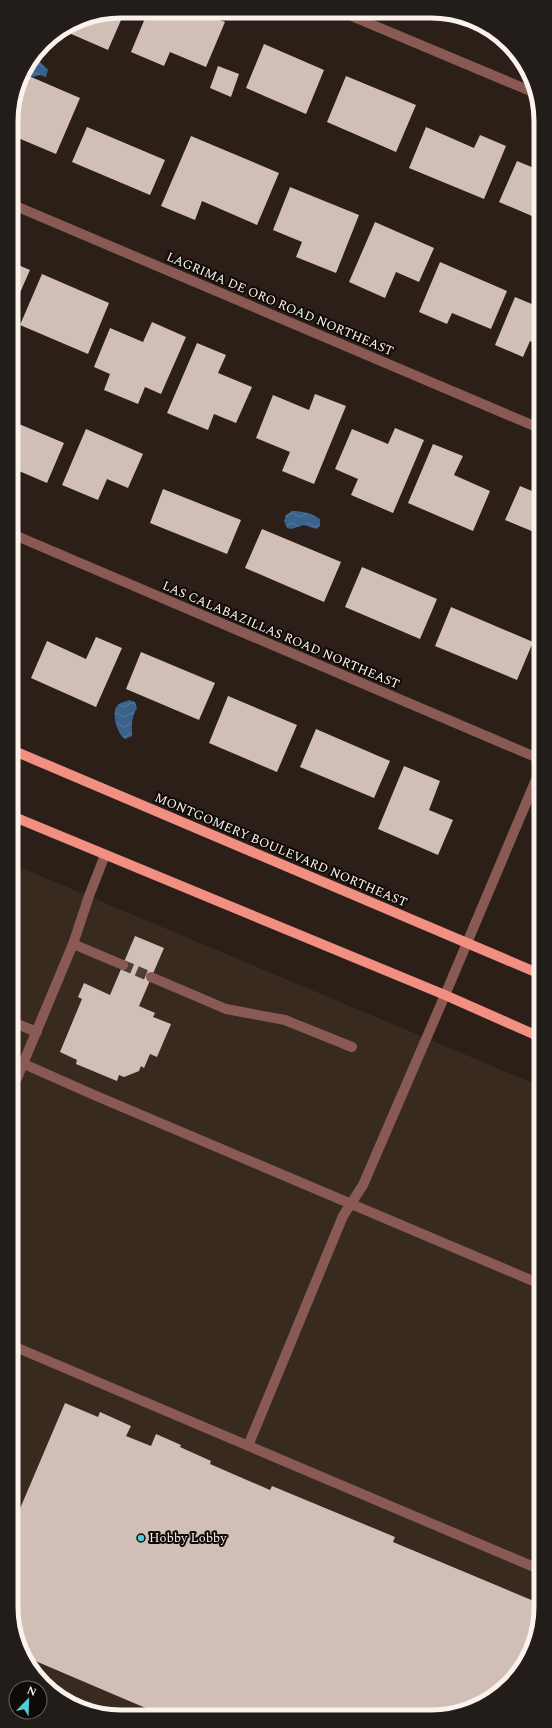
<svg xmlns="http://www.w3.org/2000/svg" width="552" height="1728" viewBox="0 0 552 1728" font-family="Spectral,serif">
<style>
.commercial{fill:#382a1e}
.water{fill:url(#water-waves)}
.building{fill:#d1bfb7}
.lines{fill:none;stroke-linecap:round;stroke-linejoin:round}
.minor-tunnel{stroke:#4b3f38;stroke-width:10;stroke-dasharray:10 5;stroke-linecap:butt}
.minor{stroke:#895a53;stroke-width:10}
.major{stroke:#f08f82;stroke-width:10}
.poi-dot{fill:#51ccd4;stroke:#100a07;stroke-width:1.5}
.labels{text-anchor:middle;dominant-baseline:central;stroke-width:4;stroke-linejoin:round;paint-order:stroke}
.street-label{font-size:13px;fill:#fbf2ed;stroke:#100a07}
.poi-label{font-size:13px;fill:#fbf2ed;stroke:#100a07;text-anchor:start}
.rim{fill:none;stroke:#fbf2ed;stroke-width:5}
</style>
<defs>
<pattern id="water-waves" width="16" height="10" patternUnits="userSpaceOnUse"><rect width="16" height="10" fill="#39628c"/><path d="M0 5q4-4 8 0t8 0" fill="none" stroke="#57799c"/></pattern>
</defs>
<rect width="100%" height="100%" fill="#2c1f18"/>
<!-- commercial -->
<path class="commercial" d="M12,864L540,1086L541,1614L533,1649L513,1680L486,1702L452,1715H100L43,1685L13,1628Z"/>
<!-- water -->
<path class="water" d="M34,58C41,60 42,66 48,69L46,77L40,75L33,77L23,72Z
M292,511C303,511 311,513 320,519V526L316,529L304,525L291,529L287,528L284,521L286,515Z
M129,700L135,702L137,708C131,718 132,725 132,736L125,739C117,734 111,714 117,706C120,702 125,702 129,700Z"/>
<!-- building -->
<path class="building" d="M121,11H125L108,50L62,30L79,19Z
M148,11L200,12L225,22L206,67L170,52L164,66L131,52Z
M264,44L324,70L306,114L246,88Z
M218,66L239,74L231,97L210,88Z
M22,73L80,98L56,154L11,135V114Z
M346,76L416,105L396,152L327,122Z
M87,127L165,160L150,195L72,162Z
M426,127L474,148L480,135L506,146L484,199L409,168Z
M191,136L279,173L257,225L202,201L195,220L161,206Z
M517,161L539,170V219L499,202Z
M290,187L359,215L336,273L296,257L302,242L273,230Z
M375,222L434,248L419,282L396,272L385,298L349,282Z
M11,262L30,270L11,313Z
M440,262L507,291L491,329L452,313L447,324L419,312Z
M42,274L109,303L88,354L20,325Z
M515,297L539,307V345L530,341L523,357L495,345Z
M152,322L186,337L161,394L145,387L138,404L104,390L110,374L94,367L110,328L143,342Z
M197,343L226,355L218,373L252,387L236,423L214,414L208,430L167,413Z
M315,394L346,406L314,484L282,471L290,452L256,438L273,395L309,410Z
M12,421L64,443L47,483L12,468Z
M395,428L424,440L393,513L351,495L358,479L335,469L352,429L388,444Z
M86,429L143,454L128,488L107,479L98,500L62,485Z
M433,444L463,456L454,475L490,491L473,531L408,503Z
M520,486L539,494V534L505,520Z
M163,489L241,520L227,554L150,523Z
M262,529L341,562L324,602L245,568Z
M362,567L437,599L420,639L345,607Z
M451,607L533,642L517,680L435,646Z
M12,632L20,636L12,655Z
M96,637L122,648L96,707L31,678L47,641L86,659Z
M141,652L215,683L199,720L126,689Z
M228,696L297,725L277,772L209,743Z
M316,729L390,761L374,798L300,767Z
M404,766L440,781L429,810L453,820L438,855L378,829Z
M135,936L164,948L139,1006L155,1013L153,1017L171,1024L157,1057L150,1054L144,1068L141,1066L139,1071L124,1077L119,1075L117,1081L76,1064L77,1060L60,1052L82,999L78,997L84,983L110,995Z
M65,1403L98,1417L100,1412L131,1426L126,1436L151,1446L156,1434L181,1445L180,1447L211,1461L210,1464L270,1490L272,1486L395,1537L393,1542L541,1604V1614L533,1649L513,1680L486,1702L452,1715H162L33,1660L31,1662L13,1628V1525Z"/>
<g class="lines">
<!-- minor-tunnel -->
<path class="minor-tunnel" d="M123,965L151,977"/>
<!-- minor -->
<path class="minor" d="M342,12L535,93
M11,204L539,428
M12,534L540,759
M73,944L123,965
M151,977L226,1009L285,1020L352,1047
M12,1022L37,1032
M24,1064L94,1095L540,1284
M12,1090L73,944L89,896L105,855
M13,1346L541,1570
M248,1446L343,1216L363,1185L445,995L540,770"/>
<!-- major -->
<path class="major" d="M12,750L540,974
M12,816L445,995L540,1037"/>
</g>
<!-- markers -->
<circle class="poi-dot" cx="141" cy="1538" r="4"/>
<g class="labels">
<!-- street labels -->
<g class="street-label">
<text transform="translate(280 304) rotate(23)">LAGRIMA DE ORO ROAD NORTHEAST</text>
<text transform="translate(281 635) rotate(23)">LAS CALABAZILLAS ROAD NORTHEAST</text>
<text transform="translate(281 850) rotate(23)">MONTGOMERY BOULEVARD NORTHEAST</text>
</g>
<!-- poi labels -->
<g class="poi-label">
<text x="149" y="1538">Hobby Lobby</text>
</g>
</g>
<!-- crop -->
<path d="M0 0H552V1728H0ZM121 18H431A103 103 0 0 1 534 121V1607A103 103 0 0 1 431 1710H121A103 103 0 0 1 18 1607V121A103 103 0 0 1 121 18Z" fill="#231d19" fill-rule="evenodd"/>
<path class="rim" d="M121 18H431A103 103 0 0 1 534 121V1607A103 103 0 0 1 431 1710H121A103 103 0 0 1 18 1607V121A103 103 0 0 1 121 18Z"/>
<!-- north arrow -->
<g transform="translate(28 1700) rotate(23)"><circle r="19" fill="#100a07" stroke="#6e6763"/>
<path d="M0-3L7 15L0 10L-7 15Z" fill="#51ccd4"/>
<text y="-6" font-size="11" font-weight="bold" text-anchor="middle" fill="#fbf2ed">N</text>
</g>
</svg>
